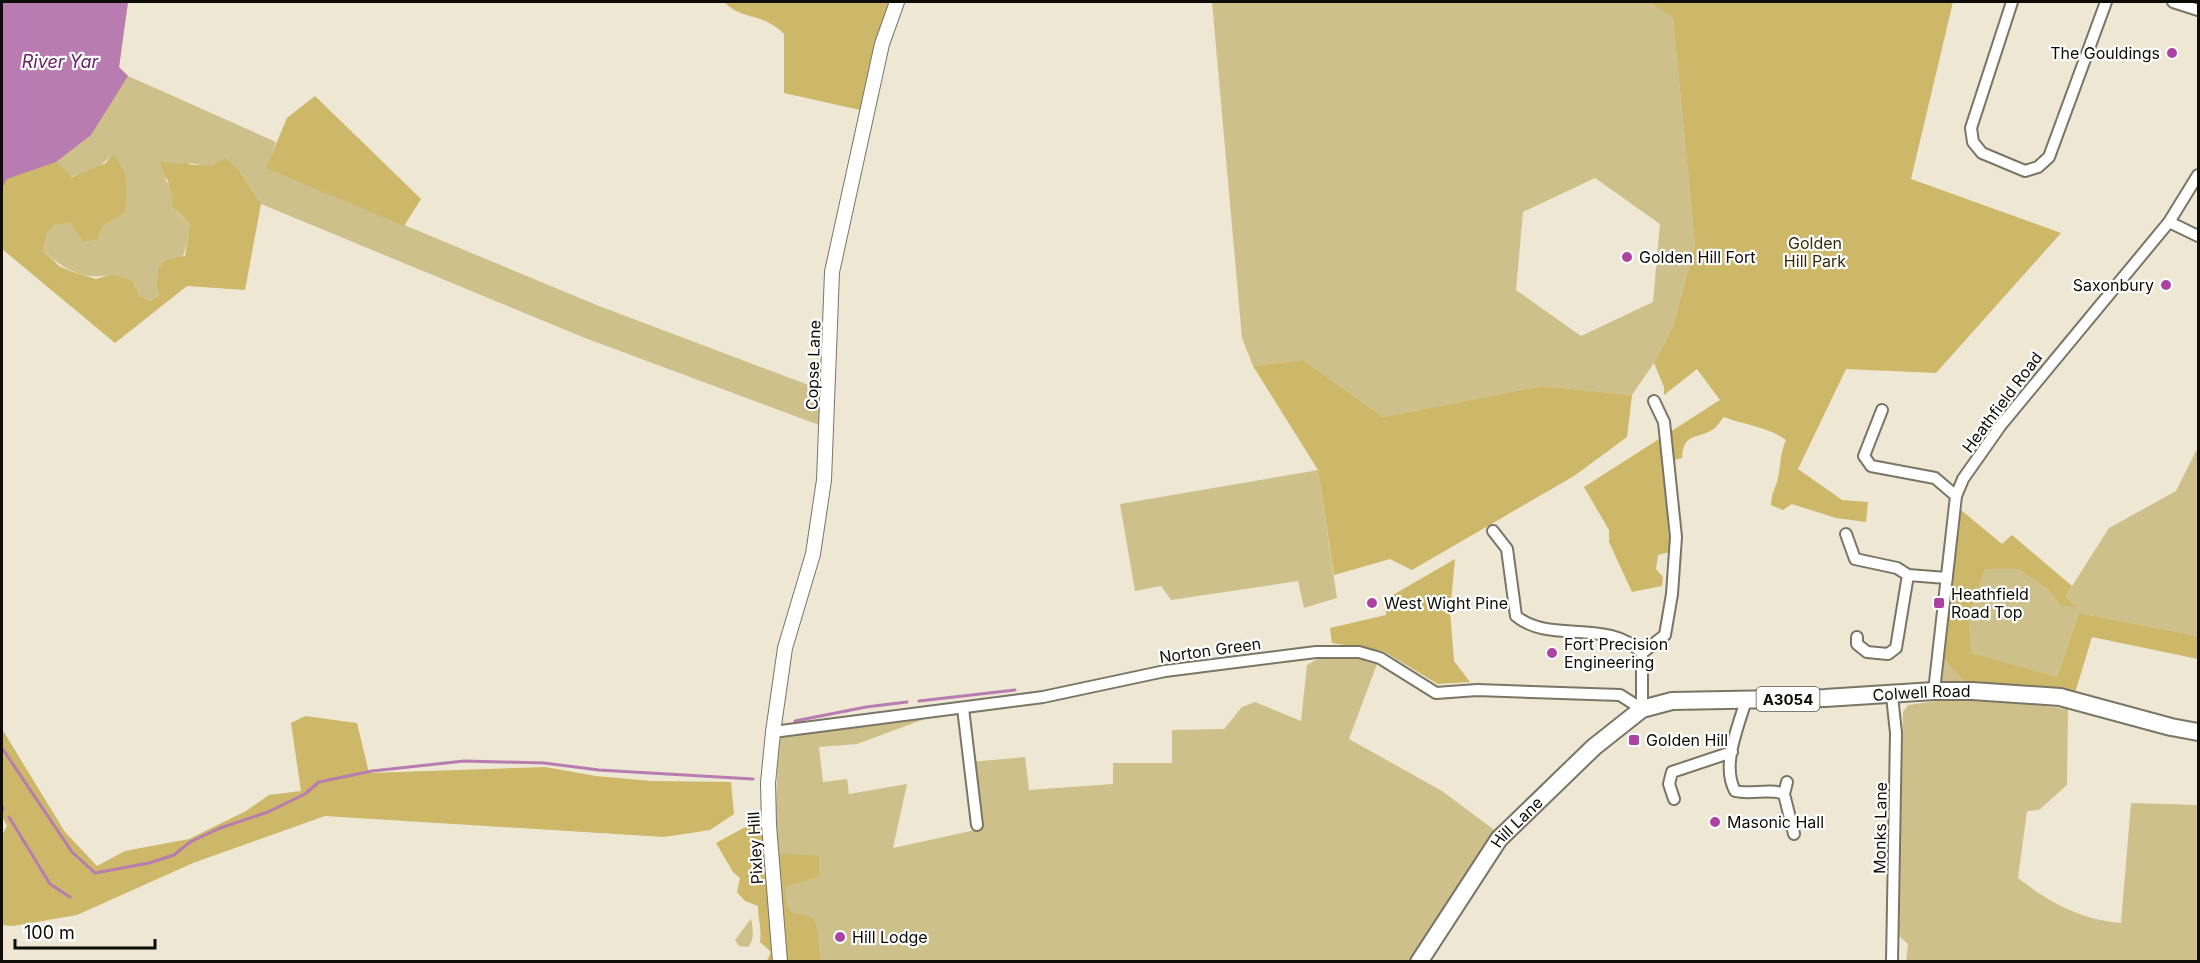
<svg xmlns="http://www.w3.org/2000/svg" width="2200" height="963" viewBox="0 0 2200 963" font-family="Inter,sans-serif">
<style>
.green{fill:#cec08a;fill-rule:evenodd}
.forest{fill:#cdb768}
.water{fill:#b87cb0}
.lines{fill:none;stroke-linecap:round;stroke-linejoin:round}
.stream{stroke:#b87cb0;stroke-width:3}
.minor-casing{stroke:#7a7564;stroke-width:14}
.tertiary-casing{stroke:#7a7564;stroke-width:16}
.primary-casing{stroke:#7a7564;stroke-width:20}
.minor{stroke:#fff;stroke-width:10}
.tertiary{stroke:#fff;stroke-width:14}
.primary{stroke:#fff;stroke-width:16}
.poi-dot{fill:#ad42a3;stroke:#fff;stroke-width:2}
.labels{text-anchor:middle;dominant-baseline:central;stroke-width:4.5;stroke-linejoin:round;paint-order:stroke}
.shield{fill:#fff;stroke:#565551;stroke-width:1.5}
.shield-label{font-size:15px;font-weight:bold;fill:#0e0c06}
.poi-label{font-size:16px;fill:#0e0c06;stroke:#fff;text-anchor:start}
.park-label{font-size:16px;fill:#342b06;stroke:#fff}
.street-label{font-size:16px;fill:#0e0c06;stroke:#fff}
.water-label{font-size:18px;font-style:italic;fill:#6b2365;stroke:#fff}
</style>
<rect width="100%" height="100%" fill="#ede7d3"/>
<!-- green -->
<path class="green" d="M2,2H128L119,67L128,76L276,142L267,168L599,306L822,390L819,425L585,338L261,204L240,172L190,163L165,179L173,191L177,212L190,225C187,253 175,285 151,301L139,296L112,274C85,282 62,269 43,250L47,234L54,223H70L83,242L97,240L104,225L124,212L112,154C90,184 41,178 7,179L2,188Z
M1212,2H1649L1673,17L1695,245L1673,326L1654,363L1632,395L1542,386L1383,417L1303,360L1253,366L1242,338ZM1595,178L1660,224L1653,302L1581,336L1516,290L1523,212Z
M2198,447V636L2079,613L2057,677L1970,653L1969,616L1984,569H2018L2047,589L2061,606L2076,605L2065,597L2109,528L2176,491Z
M1318,470L1337,598L1304,608L1298,581L1171,600L1161,586L1135,591L1120,504Z
M1939,651L1972,691H1934Z
M1323,656L1357,658L1377,664L1349,739L1442,791L1497,832L1410,961H786L775,826L779,731L921,713L922,720L857,744L819,747L823,782L847,779L849,794L907,784L893,848L980,829L970,762L1025,757L1029,790L1113,784V763H1172V730L1224,729L1242,707L1255,702L1301,721L1307,665Z
M1958,698L2011,701L2068,709L2067,785L2039,810L2027,811L2018,878C2050,903 2080,919 2121,923L2131,803L2198,805V961H1906L1908,944L1898,935L1903,712L1908,705Z
M751,919C753,928 755,940 748,947L739,946L735,940Z"/>
<!-- forest -->
<path class="forest" d="M724,2H889L875,42L860,110L784,93V34C763,12 742,21 724,2Z
M1649,2H1953L1911,179L2061,233L1936,373L1846,369L1798,469L1842,500L1868,502L1866,522L1836,518L1792,504L1783,510L1771,505C1772,490 1776,488 1778,478C1781,464 1780,453 1786,440C1769,427 1744,425 1724,417C1721,420 1718,425 1715,428C1698,441 1684,430 1682,458L1663,463L1670,552L1658,555L1656,569L1663,577L1662,586L1632,592L1609,542V530L1584,487L1720,400L1697,369L1664,395V387L1654,363L1673,326L1695,245L1673,18Z
M315,96L421,199L404,226L266,168L287,118Z
M112,154C130,172 127,188 125,212L104,225L97,240L83,242L70,223L54,224L47,234L43,250L59,266L73,272L96,279L112,274L132,281L139,296L151,301L160,294L157,286L159,267L166,260L185,256L190,225L172,206C173,187 166,180 160,162L211,166L225,158L240,172L261,204L245,290L187,286L115,343L2,249V188L7,179L56,162L72,177L106,163Z
M1303,360L1383,417L1542,386L1632,395L1627,437L1574,476L1412,570L1390,559L1334,575L1318,470L1253,366Z
M1961,510L2002,544L2012,535L2072,586L2065,597L2077,606H2061L2047,589L2018,569H1985L1969,616L1971,653L2057,677L2079,613L2198,636V659L2092,637L2075,693L1968,686L1944,658Z
M1455,559L1450,611L1454,661L1470,682L1438,684L1383,651L1332,643L1330,628L1386,615V599Z
M305,716L357,723L369,773L545,767L596,776L651,781L731,782L734,814L710,830L664,837L325,816L193,863L77,915L13,926L2,925V835L7,826L2,816V729L65,832L97,866L125,851L189,839L246,811L269,795L301,791L291,723Z
M749,825L762,830L765,853L819,856V876L785,887C787,931 804,904 815,922C818,927 819,952 821,961H767L771,952L760,942C762,929 758,920 758,906L745,901L737,892L740,878L733,872L716,843Z"/>
<!-- water -->
<path class="water" d="M2,2H128L119,67L128,76L91,135L56,162L7,179L2,188Z"/>
<g class="lines">
<!-- stream -->
<path class="stream" d="M919,701L1015,690
M795,721L866,707L907,702
M2,748L72,852L95,873L149,863L174,855L190,842L220,828L268,812L305,794L319,782L372,771L464,761L544,763L599,770L753,779
M2,806L3,809
M9,817L50,884L70,897"/>
<defs>
<path id="minor" d="M2012,2L1971,128L1973,142L1982,153L2025,171L2038,167L2049,157L2106,2
M2173,2L2198,10
M2169,222L2198,236
M1882,410L1864,456L1871,466L1935,478L1956,496
M1493,531L1507,549L1516,616C1549,644 1608,618 1642,653V709
M1846,534L1855,559L1897,568L1908,575L1947,578
M1857,637V644L1867,652L1888,654L1896,648L1908,575
M1642,653L1665,635L1672,594L1676,537L1664,422L1654,401
M1934,691L1956,496L1963,479L2001,425L2169,222L2198,175
M1892,696L1896,733L1892,962
M1746,700C1738,728 1721,765 1735,791C1751,795 1769,788 1784,794L1794,834
M963,708L977,825
M773,732L1043,697L1165,671L1316,652H1359L1380,658L1436,693L1477,690L1620,695L1642,709
M1784,794L1787,782
M1674,799L1669,784L1672,772L1732,752"/>
<path id="tertiary" d="M780,962L769,825L768,783L773,732L785,648L813,554L824,480L832,272L882,44L897,2"/>
<g id="primary">
<path id="s1" d="M1419,962L1499,839L1594,747L1642,709L1672,701L1825,698L1934,691H1972L2060,697L2171,727L2198,732"/>
</g>
</defs>
<!-- minor casing -->
<use href="#minor" class="minor-casing"/>
<!-- tertiary casing -->
<use href="#tertiary" class="tertiary-casing"/>
<!-- primary casing -->
<use href="#primary" class="primary-casing"/>
<!-- minor -->
<use href="#minor" class="minor"/>
<!-- tertiary -->
<use href="#tertiary" class="tertiary"/>
<!-- primary -->
<use href="#primary" class="primary"/>
</g>
<!-- markers -->
<g class="poi-dot">
<circle cx="2172" cy="53" r="6"/>
<circle cx="1627" cy="257" r="6"/>
<circle cx="2166" cy="285" r="6"/>
<circle cx="1372" cy="603" r="6"/>
<rect x="1933" y="597" width="12" height="12" rx="3"/>
<circle cx="1552" cy="653" r="6"/>
<rect x="1628" y="734" width="12" height="12" rx="3"/>
<circle cx="1715" cy="822" r="6"/>
<circle cx="840" cy="937" r="6"/>
</g>
<g class="labels">
<!-- shield labels -->
<rect class="shield" x="1756.5" y="687" width="63" height="24" rx="4.5"/>
<g class="shield-label">
<text x="1788" y="699">A3054</text>
</g>
<!-- poi labels -->
<g class="poi-label">
<text x="2160" y="53" text-anchor="end">The Gouldings</text>
<text x="1639" y="257">Golden Hill Fort</text>
<text x="2154" y="285" text-anchor="end">Saxonbury</text>
<text x="1951" y="594">Heathfield<tspan x="1951" dy="18">Road Top</tspan></text>
<text x="1384" y="603">West Wight Pine</text>
<text x="1564" y="644">Fort Precision<tspan x="1564" dy="18">Engineering</tspan></text>
<text x="1646" y="740">Golden Hill</text>
<text x="1727" y="822">Masonic Hall</text>
<text x="852" y="937">Hill Lodge</text>
</g>
<!-- park labels -->
<g class="park-label">
<text x="1815" y="243">Golden<tspan x="1815" dy="18">Hill Park</tspan></text>
</g>
<!-- street labels -->
<g class="street-label">
<text transform="translate(813 365) rotate(-88)">Copse Lane</text>
<text transform="translate(2002 402) rotate(-53)">Heathfield Road</text>
<text transform="translate(1210 650) rotate(-8)">Norton Green</text>
<text stroke="none"><textPath href="#s1" startOffset="621">Colwell Road</textPath></text>
<text stroke="none"><textPath href="#s1" startOffset="171">Hill Lane</textPath></text>
<text transform="translate(1880 828) rotate(-89)">Monks Lane</text>
<text transform="translate(755 848) rotate(-93)">Pixley Hill</text>
</g>
<!-- water labels -->
<g class="water-label">
<text x="60" y="61">River Yar</text>
</g>
</g>
<!-- border -->
<rect width="2200" height="963" fill="none" stroke="#0e0c06" stroke-width="6"/>
<!-- scale -->
<path d="M15 939v9h140v-9" fill="none" stroke="#0e0c06" stroke-width="3"/>
<text x="24" y="939" font-size="18" fill="#0e0c06" stroke="#ffffff" stroke-width="4.5" paint-order="stroke">100 m</text>
</svg>
